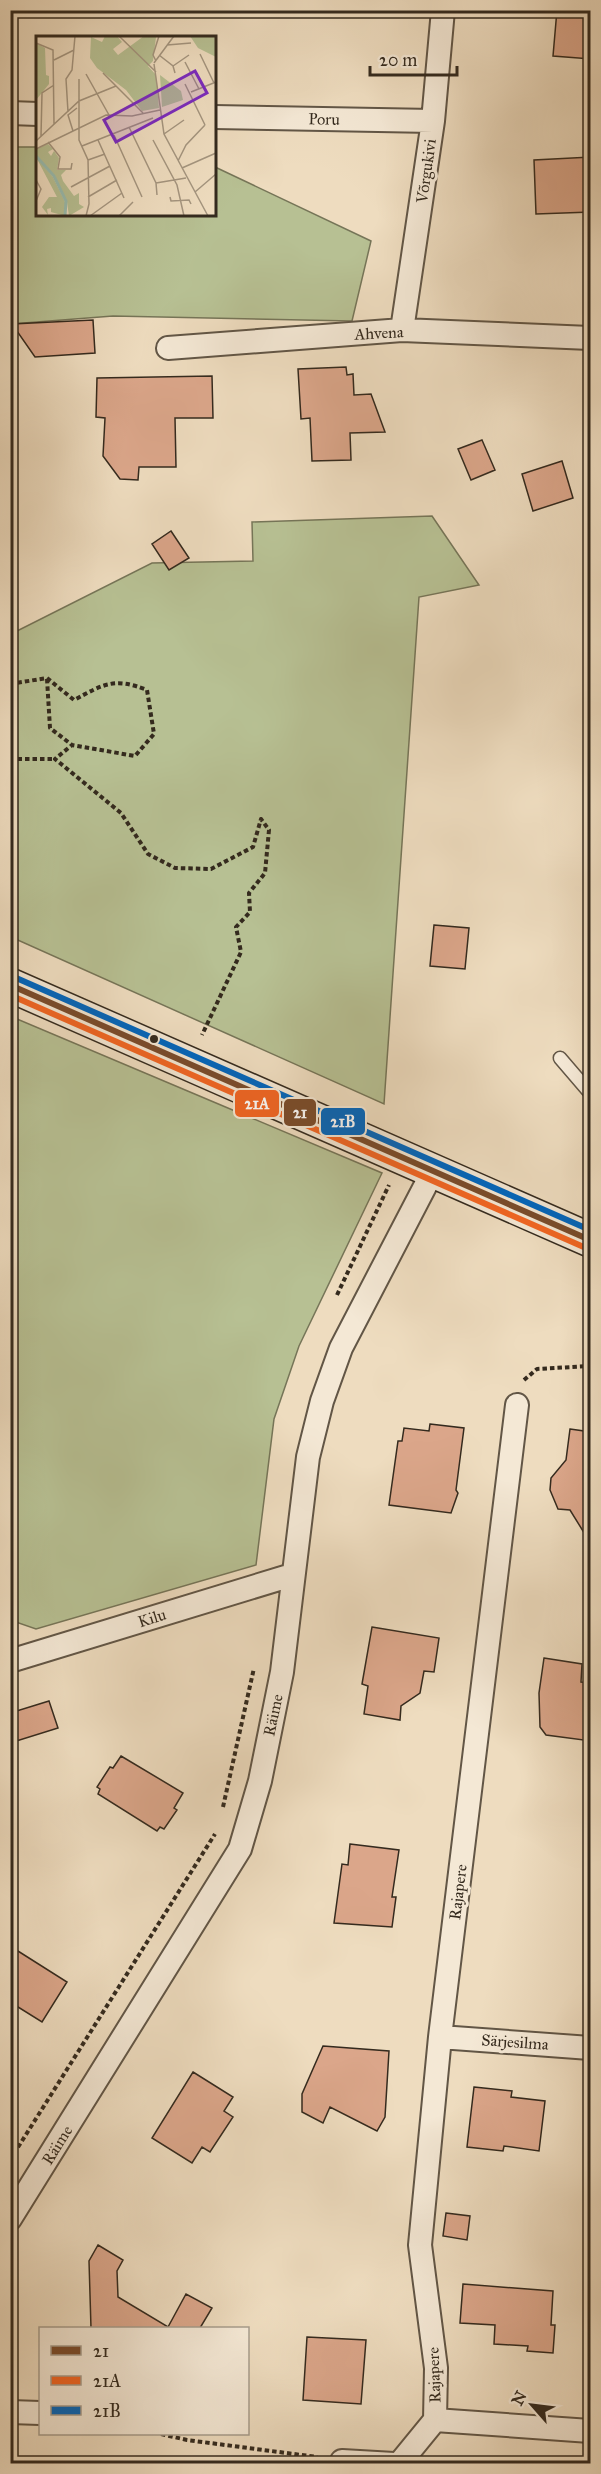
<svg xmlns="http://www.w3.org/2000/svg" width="601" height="2474" viewBox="0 0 601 2474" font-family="'IM FELL Great Primer',serif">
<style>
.green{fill:#b7c093;stroke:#767558;stroke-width:1.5}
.building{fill:#dba68a;stroke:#342a1e;stroke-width:1.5}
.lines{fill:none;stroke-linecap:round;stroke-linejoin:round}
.lane-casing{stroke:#625646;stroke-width:15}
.street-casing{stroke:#625646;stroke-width:26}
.secondary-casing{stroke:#342a1e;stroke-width:36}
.path{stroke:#342a1e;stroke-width:4;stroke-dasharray:4.5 3;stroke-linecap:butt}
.lane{stroke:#f4e8d5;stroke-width:12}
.street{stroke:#f4e8d5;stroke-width:22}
.secondary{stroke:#f4e8d5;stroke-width:33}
.bus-1-casing{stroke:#f4e8d5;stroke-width:10}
.bus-2-casing{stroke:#f4e8d5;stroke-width:10}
.bus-3-casing{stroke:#f4e8d5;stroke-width:10}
.bus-1{stroke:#7a4b2a;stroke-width:6}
.bus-2{stroke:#f26522;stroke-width:6}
.bus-3{stroke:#0065bd;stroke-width:6}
.bus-dot{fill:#342a1e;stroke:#f4e8d5;stroke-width:2}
.labels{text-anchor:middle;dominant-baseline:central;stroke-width:6;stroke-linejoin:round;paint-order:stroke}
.street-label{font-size:16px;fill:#342a1e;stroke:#f4e8d5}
.inset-river{fill:none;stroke:#99bcaf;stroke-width:3}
.inset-road{fill:none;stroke:#a4957f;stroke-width:1.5}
.view{fill:#7b2cbf;fill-opacity:0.15;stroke:#7b2cbf;stroke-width:3}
.inset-edge{fill:none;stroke:#342a1e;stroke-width:3}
.line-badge{stroke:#f4e8d5;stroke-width:2}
.badge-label{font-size:16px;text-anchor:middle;font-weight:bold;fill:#fff}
</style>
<rect width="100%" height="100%" fill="#eedcbf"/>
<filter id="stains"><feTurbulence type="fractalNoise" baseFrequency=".00333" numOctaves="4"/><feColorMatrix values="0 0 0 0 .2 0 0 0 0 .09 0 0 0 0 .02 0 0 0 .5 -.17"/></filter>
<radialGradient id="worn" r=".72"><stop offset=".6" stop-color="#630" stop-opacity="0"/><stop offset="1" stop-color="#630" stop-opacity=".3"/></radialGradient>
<!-- green -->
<path class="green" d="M11,147H37L38,214H214L215,167L371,241L352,321L113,316L11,324Z
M432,516L479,585L419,597L384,1104L11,937V634L152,563L253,561L252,522Z
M10,1016L382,1173L299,1346L274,1419L256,1565L36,1629L10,1620Z"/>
<!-- building -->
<path class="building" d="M557,10H591V59L553,56Z
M591,157V212L536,214L534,160Z
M93,320L95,353L35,357L12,324Z
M346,367L347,375L353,374L354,395L371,394L385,432L350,433L351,460L312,461L310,418L301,419L298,369Z
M212,376L213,418H175L176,467H139L138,480L120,479L103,456L105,418L96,417L97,378Z
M482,440L495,470L471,480L458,449Z
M562,461L573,498L533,511L522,474Z
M171,531L189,558L169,570L152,544Z
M434,925L469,928L465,969L430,966Z
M430,1424L464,1428L456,1490L458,1493L451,1513L389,1505L398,1441H402L404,1428L429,1431Z
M570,1429L591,1432V1544L570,1510L558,1509L550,1490L551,1478L566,1460Z
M372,1627L439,1638L434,1672L424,1671L420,1693L401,1706L400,1720L364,1714L368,1686L362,1684Z
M544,1658L582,1664L581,1682L591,1683V1741L546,1735L540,1727L539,1693Z
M49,1701L58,1728L10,1743V1713Z
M121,1756L183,1793L174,1808L177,1810L164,1829L160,1827L157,1831L98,1794L100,1789L97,1787L110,1767L113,1768Z
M350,1844L399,1850L392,1897H396L392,1927L334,1923L342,1864L348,1865Z
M10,1946L67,1982L42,2022L10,2002Z
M323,2046L389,2051L385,2117L377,2131L330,2107L323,2123L302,2112V2094Z
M193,2072L233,2097L224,2111L233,2117L210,2152L202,2147L192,2163L152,2138Z
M474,2087L512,2091L511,2097L545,2101L539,2151L504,2146L503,2151L467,2147Z
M446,2213L470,2216L467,2240L443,2236Z
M98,2245L123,2260L117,2271L118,2297L168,2327L186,2294L212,2308L200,2328H91L89,2261Z
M463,2284L553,2291L551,2325H555L553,2353L527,2351L528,2346L494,2344L495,2325L460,2323Z
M307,2337L366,2340L361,2404L303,2400Z"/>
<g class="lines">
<defs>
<path id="lane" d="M560,1058L590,1093"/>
<path id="street" d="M10,113L38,114
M214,117L433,121
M402,330L433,121L443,10
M168,348L402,330L590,338
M10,1661L292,1575
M440,2037L590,2048
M10,2219L240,1849L260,1781L282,1672L308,1457L322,1401L341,1348L433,1171
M10,2412L40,2413
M435,2420L590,2431
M342,2461L394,2464
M399,2464L435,2420L436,2368L420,2245L440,2037L517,1405"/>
<path id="secondary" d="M10,985L590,1240"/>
</defs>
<!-- lane casing -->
<use href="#lane" class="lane-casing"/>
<!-- street casing -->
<use href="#street" class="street-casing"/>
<!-- secondary casing -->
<use href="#secondary" class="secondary-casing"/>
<!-- path -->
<path class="path" d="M47,679L50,728L72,745
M10,684L47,678L74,700C104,684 114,677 147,690L154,734L135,756L72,745L55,759L121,813L148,854L175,868L211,869L253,847L261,819L269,830L265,873L249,893L250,912L236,927L241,952L202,1035
M10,759H55
M337,1295L389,1185
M524,1380L537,1369L590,1366
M223,1807L254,1668
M10,2160L215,1834
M161,2434L187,2440L317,2457"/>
<!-- lane -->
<use href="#lane" class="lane"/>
<!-- street -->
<use href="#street" class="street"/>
<!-- secondary -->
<use href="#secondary" class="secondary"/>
<defs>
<path id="bus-1" d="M10,985L590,1240"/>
<path id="bus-2" d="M10,995L586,1248"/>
<path id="bus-3" d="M14,977L590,1230"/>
</defs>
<!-- bus-1 casing -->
<use href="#bus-1" class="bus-1-casing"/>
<!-- bus-2 casing -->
<use href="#bus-2" class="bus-2-casing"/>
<!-- bus-3 casing -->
<use href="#bus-3" class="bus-3-casing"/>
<!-- bus-1 -->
<use href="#bus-1" class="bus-1"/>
<!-- bus-2 -->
<use href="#bus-2" class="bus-2"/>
<!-- bus-3 -->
<use href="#bus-3" class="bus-3"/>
</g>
<!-- markers -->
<circle class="bus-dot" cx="154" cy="1039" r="5"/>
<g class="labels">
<!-- street labels -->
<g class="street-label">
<text transform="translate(324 119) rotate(1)">Poru</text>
<text transform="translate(426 171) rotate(-82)">Võrgukivi</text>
<text transform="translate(379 333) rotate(-3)">Ahvena</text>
<text transform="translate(152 1618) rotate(-17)">Kilu</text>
<text transform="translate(273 1715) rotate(-78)">Räime</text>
<text transform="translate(458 1892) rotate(-83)">Rajapere</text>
<text transform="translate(515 2042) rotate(4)">Särjesilma</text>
<text transform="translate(57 2145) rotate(-58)">Räime</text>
<text transform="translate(434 2375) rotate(-92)">Rajapere</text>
</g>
</g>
<!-- overview -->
<g transform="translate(36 36)">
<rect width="180" height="180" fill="#eedcbf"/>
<path d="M69,0H81L86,6L77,13L82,19L108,0L120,1L117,25L112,30L120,39L123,72L106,75L90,54L61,32L54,22L55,1L66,6ZM154,0H180V21L162,12ZM0,7L9,12L10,39L13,40V48L0,64ZM124,39L145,55L147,64L126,71ZM12,108L17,113L12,116L15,120L18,115L23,122L21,134H30L25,139L27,145L38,160L43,157V168L48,171L33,180L31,166L19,140L0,119V113ZM0,121L17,141L29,166V180L15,176V172L11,173L12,179L6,171L13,161H21Z" fill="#b7c093"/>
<path class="inset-river" d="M0,120L18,140L30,165L29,180"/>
<path class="inset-road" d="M83,0L120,36M0,7L17,14L18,88M131,9L155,7M164,18L178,47M123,19L137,30L139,37M18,24L38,14M120,25L117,19L123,0M149,26L163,53M118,27L138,0M118,28L128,98L172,180M137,30L153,19M67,37L107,77M50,38L73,79M43,43V104L52,124L53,168L50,180M149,48L169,89M155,56L180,46M32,76L30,43L36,34L39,0M93,91L120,147L121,159M37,95L32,79L41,72M128,98L148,84M78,99L106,161M5,100L6,57L18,49M62,104L88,162M117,104L141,149L148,180M0,105L43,65L80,50M12,106L24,121L22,133H35L36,127M46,110L117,82M0,113L70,79L96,80L124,74M52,124L69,118M142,125L150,109L169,89M146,132L180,117M0,144L5,153L0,165M120,147L150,142M35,151L74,130M159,156L180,138M52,161L81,144M134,161L135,165L153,164L155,168M54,180L86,157M83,180L97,166"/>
<path class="view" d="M159,35L171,57L80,106L68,84Z"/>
<rect width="180" height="180" class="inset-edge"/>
</g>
<g class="line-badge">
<rect x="234" y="1089" width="46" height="29" rx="6" fill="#f26522"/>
<rect x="283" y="1098" width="34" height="29" rx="6" fill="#7a4b2a"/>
<rect x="320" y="1107" width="46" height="29" rx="6" fill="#0065bd"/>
</g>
<g class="badge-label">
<text x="257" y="1109">21A</text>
<text x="300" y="1118">21</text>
<text x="343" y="1127">21B</text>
</g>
<!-- margin -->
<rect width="601" height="2474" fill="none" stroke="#eedcbf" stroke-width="36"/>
<rect x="12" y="12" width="577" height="2450" fill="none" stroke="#342a1e" stroke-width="3"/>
<rect x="18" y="18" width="565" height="2438" fill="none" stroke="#342a1e" stroke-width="1.5"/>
<!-- legend -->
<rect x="39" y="2327" width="210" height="108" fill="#f4e8d5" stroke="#a79c8c" stroke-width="1.5"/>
<rect x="51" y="2346" width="30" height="9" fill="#7a4b2a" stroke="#a79c8c" stroke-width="1.5"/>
<text x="93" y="2357" font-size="18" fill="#342a1e">21</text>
<rect x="51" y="2376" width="30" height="9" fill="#f26522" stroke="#a79c8c" stroke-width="1.5"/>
<text x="93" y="2387" font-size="18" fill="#342a1e">21A</text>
<rect x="51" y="2406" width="30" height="9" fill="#0065bd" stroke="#a79c8c" stroke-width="1.5"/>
<text x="93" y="2417" font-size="18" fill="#342a1e">21B</text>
<!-- north arrow -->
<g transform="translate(532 2405) rotate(298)" stroke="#f4e8d5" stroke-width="4.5" paint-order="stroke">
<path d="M0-4.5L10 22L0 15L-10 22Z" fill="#342a1e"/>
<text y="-9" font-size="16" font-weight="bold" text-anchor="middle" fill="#342a1e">N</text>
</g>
<!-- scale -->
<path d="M370 66v9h87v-9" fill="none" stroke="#342a1e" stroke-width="3"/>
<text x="379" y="66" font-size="18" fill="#342a1e" stroke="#f4e8d5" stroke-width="4.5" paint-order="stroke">20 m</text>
<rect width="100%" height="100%" filter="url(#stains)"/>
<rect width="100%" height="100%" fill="url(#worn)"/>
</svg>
